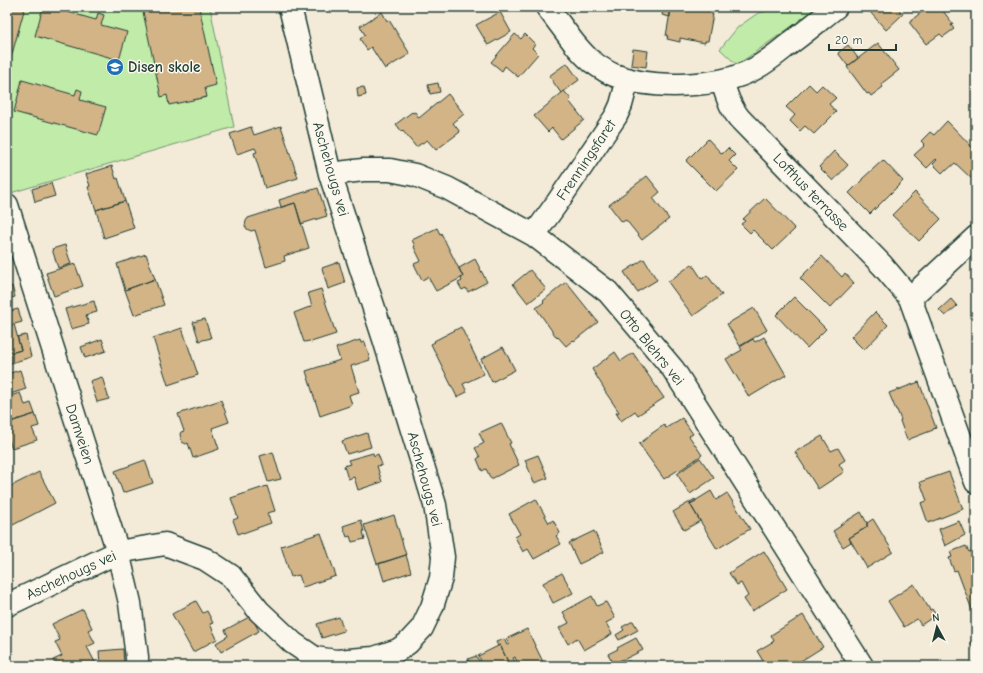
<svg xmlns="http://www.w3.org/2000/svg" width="983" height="673" viewBox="0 0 983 673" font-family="'Comic Neue',sans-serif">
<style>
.green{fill:#c1eba8;stroke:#70946e}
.building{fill:#d3b487;stroke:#1f3d34}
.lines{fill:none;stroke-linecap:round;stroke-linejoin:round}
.street-casing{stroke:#1f3d34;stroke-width:25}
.street{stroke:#fbf7ec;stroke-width:22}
.labels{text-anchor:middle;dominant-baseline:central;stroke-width:3;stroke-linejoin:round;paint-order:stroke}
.poi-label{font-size:15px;font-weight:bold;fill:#1f3d34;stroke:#fbf7ec;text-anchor:start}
.street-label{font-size:15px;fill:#1f3d34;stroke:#fbf7ec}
</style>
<rect width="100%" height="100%" fill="#f3ead8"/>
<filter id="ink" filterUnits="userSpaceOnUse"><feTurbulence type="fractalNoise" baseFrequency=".025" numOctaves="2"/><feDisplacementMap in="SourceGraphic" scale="8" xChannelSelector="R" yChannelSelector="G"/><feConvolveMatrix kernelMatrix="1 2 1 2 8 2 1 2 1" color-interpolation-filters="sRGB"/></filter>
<g filter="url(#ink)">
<!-- green -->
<path class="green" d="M7,7H210L234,127L7,194Z
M786,7H819L737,65L720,49L738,27L758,13Z"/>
<!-- building -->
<path class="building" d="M7,7H25L7,72Z
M43,7H50L96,20L98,13L104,15L101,25L127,32L119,60L35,36Z
M142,7H199L216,85L205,88L207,97L169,105L167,95L161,97Z
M664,7H671L670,17L662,15Z
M671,7H690L711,11V14H713L708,41H705V43L680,38V42L667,39L668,36H666Z
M875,7H897L903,14L886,30L870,12Z
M928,7H940L953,24L951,25L954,29L943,37L940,34L926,44L909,22Z
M382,12L387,21L389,20L410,54L385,69L371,47L367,50L360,39L365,35L360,26Z
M500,12L511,32L488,45L476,25Z
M515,34L521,39L525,34L535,44L532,48L538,54L518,77L505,66L502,71L491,62Z
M878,43L899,70L881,84L883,87L871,96L869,93L867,94L847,67Z
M848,45L858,58L848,66L838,53Z
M633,49L648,51L646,67L631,65Z
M567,63L579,80L561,93L549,76Z
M22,80L75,95L77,89L82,91L80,100L106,107L98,135L14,112Z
M438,83L440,92L430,94L428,85Z
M809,84L816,91L822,85L836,98L829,104L836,112L814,134L805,126L800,131L790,121L795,115L786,107Z
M364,87L366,95L358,97L357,88Z
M564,91L571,99L569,101L584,120L561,139L552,128L548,132L534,116Z
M448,94L464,114L453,123L460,132L436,150L427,140L416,147L403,131L402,132L396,124L412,112L413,113L415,112L419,118Z
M947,121L976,151V175L972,179L955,163L947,170L946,169L942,173L933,164L937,160L936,159L927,168L914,155L924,146L923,145L924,144L921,141L930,132L934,135Z
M281,126L298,178L265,188L254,153L257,152L255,148L237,154L230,134L251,127L254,135Z
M708,139L722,154L728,148L735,155L729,161L738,170L716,191L686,161Z
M834,151L848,165L833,181L819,167Z
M883,160L903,181L870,214L849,193L862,180V179Z
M112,166L116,179L118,178L125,201L96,210L88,187L90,186L86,174Z
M647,176L660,192L653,198L669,219L642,240L626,220L622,222L609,205Z
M51,183L55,196L35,202L32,189Z
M318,188L327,216L301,224L295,203L281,207L279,200Z
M915,192L941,219L919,241L892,215Z
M765,198L795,229L773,250L753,230L750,233L741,224L745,221L743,219Z
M125,201L134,228L104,238L96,210Z
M295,203L309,248L284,256L285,261L266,267L255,230L251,231L247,229L245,226L246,221L248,218Z
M437,228L440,234L441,233L463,277L436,291L428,277L422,280L414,264L421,261L414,247L415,246L412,240Z
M65,245L71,264L58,268L52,249Z
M146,254L155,279L125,290L117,264Z
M822,256L842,277L845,273L854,283L830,308L800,278Z
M475,259L487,282L468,292L466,288L462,290L458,283L462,281L461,278L463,277L459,268Z
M644,259L657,280L637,292L624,272Z
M339,262L345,283L328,289L322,268Z
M75,264L83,286L54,296L46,273Z
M692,264L702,279L707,275L722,295L693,316L668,282Z
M530,270L546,289L528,303L513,284Z
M155,279L164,305L134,315L125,290Z
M566,282L598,322L574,341L573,340L566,346L558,337L557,338L536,308L544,302L543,301Z
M12,286L15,297L7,299L10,311L18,309L22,322L7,326V288Z
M321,289L336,334L311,342L310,341L304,342L294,313L312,306L308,293Z
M794,297L826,329L807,348L776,315Z
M951,299L957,306L945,316L939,310Z
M94,301L97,312L86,315L89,324L71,329L65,309Z
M754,308L767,330L740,346L727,324Z
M875,312L888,325L864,350L851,337Z
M976,312V320L972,316Z
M205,319L211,338L199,341L193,322Z
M14,324L21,350L7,354V326Z
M461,327L484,374L463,384L467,392L457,397L431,344L435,342L434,341Z
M182,328L198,375L168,385L153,338Z
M26,335L31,357L8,364L7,354L21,350L17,337Z
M764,337L786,375L749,397L726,359L742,350L740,347L753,339L755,342Z
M102,339L106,351L85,358L81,347Z
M360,340L361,343L365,342L370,360L351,366L359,392L349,395L352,405L320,416L306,371L340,360L336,348Z
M503,347L515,370L492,382L481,359Z
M615,352L621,361L633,353L664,398L638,415L635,411L621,421L616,413L619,412L604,390H605L592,369Z
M20,370L26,389L7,395V374Z
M102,377L109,399L97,402L90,381Z
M919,382L936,428L933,429V430L907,440L900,421L901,420L897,410H896L889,393Z
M20,393L25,405L31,403L35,414L7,423V397Z
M221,400L229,422L212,428L219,449L193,458L188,443L186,444L182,442L180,434L181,432L184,431L178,414Z
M35,414L39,426L32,428L37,440L12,448L8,438H7V423Z
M682,418L693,434L689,436L702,455L679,471L678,470L664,479L639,444L651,435V434L664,425L666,428Z
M501,423L511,443L509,444L519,465L491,479L486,469L482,471L477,459L480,457L475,448L484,443L479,433Z
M367,433L371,447L347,454L342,441Z
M822,436L831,451L838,448L845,460L839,464L844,472L818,489L795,452Z
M273,452L281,479L268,482L260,456Z
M373,453L374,456L378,454L382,465L377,466L382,482L358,490L354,477L348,479L344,466L350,464L348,460Z
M538,455L548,478L534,483L525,460Z
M700,458L714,478L690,494L677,474Z
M145,460L153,483L123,493L115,471Z
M39,472L55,503L11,526L7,518V488Z
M949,472L963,509L928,523L921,503L927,501L920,482Z
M267,486L275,511L267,513L271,523L243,533L242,532L238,534L233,520L238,518L231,498Z
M711,491L716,500L727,493L750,529L717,549L690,504Z
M536,499L549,523L553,520L560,533L556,536L561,544L534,559L528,549L523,552L515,537L520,534L509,514Z
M695,499L696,501L690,504L700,521L684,530L673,512Z
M861,512L867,523V527L849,538L851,542L843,547L833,531L841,526L840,525Z
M394,515L406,555L377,564L364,525Z
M873,519L893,552L867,568L849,538L867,527V523Z
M361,520L364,532H363L365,539L352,542L350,536L347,537L343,526Z
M959,521L965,535L945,546L939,529Z
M594,531L604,552L579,564L569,543Z
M321,533L336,576L303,587L299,575L291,577L281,546Z
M966,546L969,552L976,549V609L972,610L957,570L954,571L949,558L952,557L950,552Z
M764,551L787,589L752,611L744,599L748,596L741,583L737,585L729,573Z
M406,555L411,572L384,581L379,564Z
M562,573L573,593L553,603L543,583Z
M914,584L930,610L932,609L936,615L921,625L917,619L904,627L888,601Z
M592,596L597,606L606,602L615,618L606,623L612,634L584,650L577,638L568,644L559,628L569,623L563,612Z
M196,601L203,613L207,611L213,623L210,624L217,639L193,652L172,614Z
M83,609L92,628L88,630L95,643L87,647L97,666H56L53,660L62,656L55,642L60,640L52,624Z
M803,615L823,647L793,666H766L757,651L774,641L771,635Z
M251,616L259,631L221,652L216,643L228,636L225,630Z
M339,617L344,631L322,638L317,624Z
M633,621L638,630L619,640L616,635L624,630L622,627Z
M527,629L544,664L540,666H519L515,657L513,658L517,666H510L500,645L498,646L496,642L504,639L507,645L509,644L506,639Z
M636,638L643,650L623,660V659L614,664L608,654L618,649L617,648Z
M976,640V655L971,641Z
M500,645L510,666H473L472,663L470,664L468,659L476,656L479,661L481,660L478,656Z
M123,649L124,666H100L99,651Z
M629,661L631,666H617Z"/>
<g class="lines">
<defs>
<path id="street" d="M547,7C556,19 565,31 574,43C579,49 585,56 591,61C598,66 606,72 614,75C652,90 721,88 756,68C770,60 781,50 793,41C808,30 822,18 836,7
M722,81C726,94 730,107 739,118L882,265L910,298L976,482
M330,174L363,170H390L415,175L447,188L534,235L608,292L673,369L862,666
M7,205L118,552L130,603L137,657V666
M534,235L557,203L616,116L621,105L628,79
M910,298L976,237
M7,605L118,552L165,544L205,559L231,576L259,611L293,643L315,658L336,661L374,658L398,650L408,643L422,628L432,607L441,578L443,557L435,505L384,339L330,174L290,7"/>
</defs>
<!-- street casing -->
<use href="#street" class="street-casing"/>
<!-- street -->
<use href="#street" class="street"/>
</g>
</g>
<!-- icons -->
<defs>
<symbol id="school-disc" viewBox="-11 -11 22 22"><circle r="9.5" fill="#1f6fb2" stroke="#fbf7ec"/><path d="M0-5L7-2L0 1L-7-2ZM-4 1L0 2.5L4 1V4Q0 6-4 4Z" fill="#fff"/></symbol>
</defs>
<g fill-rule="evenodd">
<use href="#school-disc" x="105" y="57" width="20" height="20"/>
</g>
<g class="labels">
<!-- poi labels -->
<g class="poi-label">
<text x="128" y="67">Disen skole</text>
</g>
<!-- street labels -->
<g class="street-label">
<text transform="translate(586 160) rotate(-56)">Frenningsfaret</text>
<text transform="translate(331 169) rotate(74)">Aschehougs vei</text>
<text transform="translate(811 192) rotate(46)">Lofthus terrasse</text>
<text transform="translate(652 347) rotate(51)">Otto Blehrs vei</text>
<text transform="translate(80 434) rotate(72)">Damveien</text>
<text transform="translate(425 479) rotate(75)">Aschehougs vei</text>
<text transform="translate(71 575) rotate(-25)">Aschehougs vei</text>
</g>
</g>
<!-- margin -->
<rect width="983" height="673" fill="none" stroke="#fbf7ec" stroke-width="24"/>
<rect x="12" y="12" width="959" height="649" fill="none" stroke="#1f3d34" stroke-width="1.5" filter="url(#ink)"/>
<!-- north arrow -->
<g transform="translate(937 627) rotate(353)" stroke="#fbf7ec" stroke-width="3" paint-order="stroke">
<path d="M0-3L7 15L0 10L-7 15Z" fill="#1f3d34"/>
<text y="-6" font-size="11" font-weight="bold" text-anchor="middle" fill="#1f3d34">N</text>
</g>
<!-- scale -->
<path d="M829 44v6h67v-6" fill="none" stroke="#1f3d34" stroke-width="2"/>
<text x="835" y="44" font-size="12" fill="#1f3d34" stroke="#fbf7ec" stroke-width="3" paint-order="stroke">20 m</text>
</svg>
